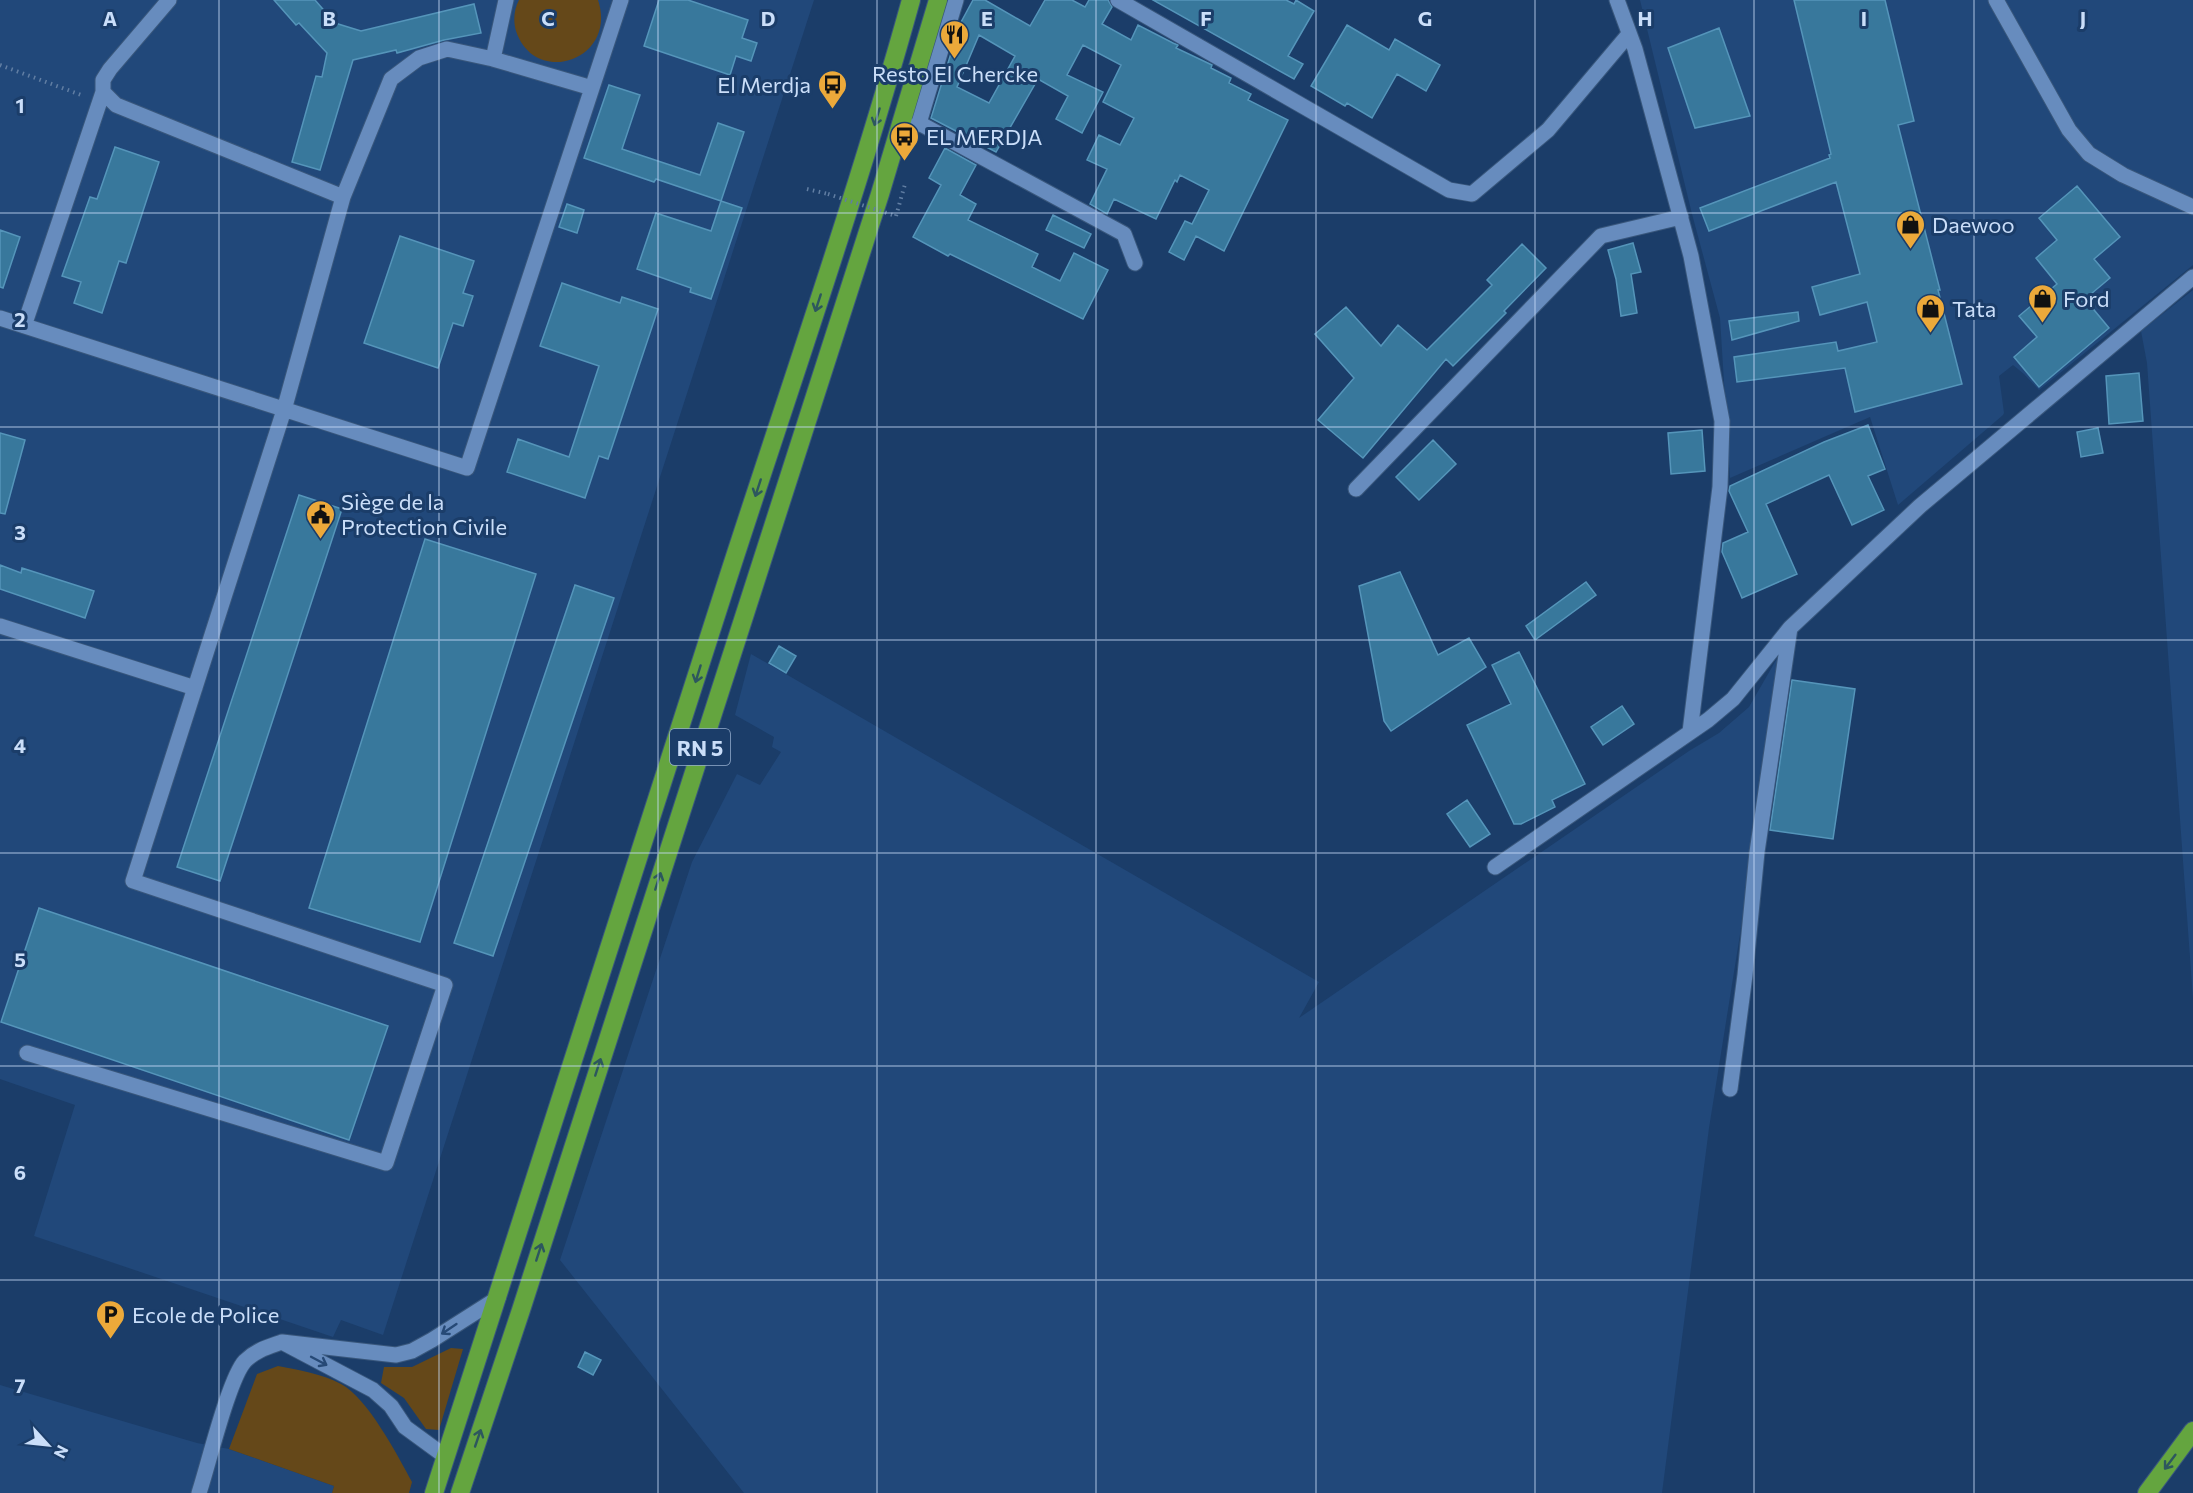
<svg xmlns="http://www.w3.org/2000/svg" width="2193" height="1493" viewBox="0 0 2193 1493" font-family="Commissioner,sans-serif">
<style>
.built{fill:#21487a}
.green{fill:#654819}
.building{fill:#38789c;stroke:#5595ba;stroke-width:1.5;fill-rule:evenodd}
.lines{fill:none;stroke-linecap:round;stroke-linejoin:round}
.minor-casing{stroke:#39577c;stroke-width:17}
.highway-casing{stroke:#39577c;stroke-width:20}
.path{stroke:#617ea3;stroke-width:4;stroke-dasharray:1.5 4.5;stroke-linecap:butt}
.minor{stroke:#678cbe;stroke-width:15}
.highway{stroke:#64a53f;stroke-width:18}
.path-bridge{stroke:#617ea3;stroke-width:4;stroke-dasharray:1.5 4.5;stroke-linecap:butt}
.oneway{stroke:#2d575e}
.oneway2{stroke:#264976}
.grid{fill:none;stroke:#cadef9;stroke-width:1.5;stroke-opacity:0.55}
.labels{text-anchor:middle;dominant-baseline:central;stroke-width:6;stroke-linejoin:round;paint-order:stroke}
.shield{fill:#1b3d69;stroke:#96aece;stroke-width:1.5}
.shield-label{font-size:21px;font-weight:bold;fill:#cadef9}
.poi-label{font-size:22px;fill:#cadef9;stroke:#1b3d69;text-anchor:start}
.grid-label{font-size:20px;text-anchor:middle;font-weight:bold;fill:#cadef9;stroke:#1b3d69;stroke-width:6;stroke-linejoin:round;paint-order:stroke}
</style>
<rect width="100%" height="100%" fill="#1b3d69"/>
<!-- built -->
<path class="built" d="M0,0H814L383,1335L341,1320L333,1337L34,1236L75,1105L0,1079Z
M1640,0H2193V265L2039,390L2024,374L2013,365L1999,376L2004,413L2003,415L1898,505L1870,417L1730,478L1720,318L1692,214Z
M2193,290V999L2147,363L2141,331Z
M1787,641L1709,1128L1662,1493H744L560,1260L692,862L737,774L760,785L781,752L772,747L774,737L735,715L751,654L1319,982L1299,1018L1689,751L1719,733L1749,707Z
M0,1385L197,1443L229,1449L334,1486L332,1493H0Z"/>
<!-- green -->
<path class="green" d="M519,0H598C618,60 535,88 516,31C513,21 514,9 519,0Z
M451,1348L463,1349L439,1430L426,1429L404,1398L381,1383L384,1367H412Z
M278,1366C298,1370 323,1374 341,1384C367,1397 398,1456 412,1482L409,1493H332L334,1486L229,1449L257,1374Z"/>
<!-- building -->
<path class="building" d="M274,0H315L335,23L361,31L474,4L481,33L444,40L397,53L396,50L353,60L320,170L292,162L316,76L322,77L327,53L299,23L296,25Z
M659,0H688L748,20L742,38L757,43L751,61L736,56L730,75L644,46Z
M973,0H985L1030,26L1045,0H1072L1085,7L1089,0H1108L1112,7L1102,24L1131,40L1138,25L1173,43L1178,45L1176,48L1212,65L1211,68L1231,78L1229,83L1251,94L1248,100L1288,120L1224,251L1196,236L1184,260L1169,252L1185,221L1192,224L1209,190L1180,175L1177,182L1175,180L1156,219L1114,199L1107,214L1090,204L1107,169L1087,160L1099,135L1120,145L1134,118L1103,102L1121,65L1083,45L1067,75L1103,92L1082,133L1056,119L1068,96L1038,79L996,152L931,118L960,24ZM979,35L1015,56L989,103L957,87Z
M1153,0H1286L1294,4L1296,0L1314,11L1288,56L1303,64L1294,79Z
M1794,0H1885L1914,121L1898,125L1940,290H1938L1962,384L1855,412L1845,368L1737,382L1734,357L1836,342L1838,351L1877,342L1867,302L1820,315L1812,287L1860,274L1836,182L1709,231L1700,208L1830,158L1829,155L1831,154Z
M1347,25L1389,50L1395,39L1440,65L1426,91L1397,74L1372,118L1347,103L1345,106L1311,86Z
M1719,28L1750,116L1695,128L1668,48Z
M609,85L640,95L622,149L700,175L718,123L744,132L721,201L656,179L654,182L584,158Z
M115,147L159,162L126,263L119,261L102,313L74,303L81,282L62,276L90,197L97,199Z
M945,148L976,165L960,195L976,204L968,220L1038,254L1032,267L1060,281L1074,253L1108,270L1083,319L950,254L948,256L913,237L941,185L929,178Z
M2077,186L2120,237L2094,259L2110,278L2085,299L2109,328L2039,387L2014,357L2037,337L2019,316L2057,284L2036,258L2057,240L2039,218Z
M721,201L742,208L711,299L690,292L691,288L637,269L656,213L711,231Z
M567,204L584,210L577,233L559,227Z
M1053,215L1091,234L1084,248L1046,230Z
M0,230L20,237L3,288L0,287Z
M400,236L474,261L463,293L473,296L463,326L453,323L438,368L364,343Z
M1633,243L1641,272L1631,274L1637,313L1621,316L1616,279L1608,250Z
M1522,244L1546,268L1504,311L1506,313L1453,366L1446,359L1363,458L1318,420L1354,378L1315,334L1346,307L1381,346L1398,325L1427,350L1492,285L1487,280Z
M562,283L620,303L622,297L658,309L608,459L599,456L585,498L507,472L518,439L569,457L597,372L599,366L540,346Z
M1798,312L1799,321L1732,340L1729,321Z
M2139,373L2143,421L2109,424L2106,376Z
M1868,425L1885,469L1868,476L1884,510L1852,525L1829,475L1766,504L1797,574L1742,598L1722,552L1723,543L1748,532L1729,491L1730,486L1824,442Z
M2098,428L2103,453L2081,457L2077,432Z
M1702,430L1705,471L1671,474L1668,433Z
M0,433L25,440L5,514L0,513Z
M1433,440L1456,464L1419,500L1396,477Z
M299,495L342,509L220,881L177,867Z
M425,539L536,574L420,942L309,908Z
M0,565L21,573L22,568L94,591L85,618L0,589Z
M1400,572L1438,655L1469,638L1486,667L1391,731L1384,721L1359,586Z
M1586,582L1596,595L1535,640L1526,626Z
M575,585L614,598L493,956L454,943Z
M779,646L796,656L786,673L769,663Z
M1519,652L1585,784L1552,800L1555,807L1521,824H1514L1467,725L1511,704L1492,665Z
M1792,680L1855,689L1833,839L1770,830Z
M1622,706L1634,724L1603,745L1591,727Z
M1467,800L1490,834L1470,847L1447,814Z
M39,908L388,1026L349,1140L1,1022Z
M585,1352L601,1360L593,1375L578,1367Z"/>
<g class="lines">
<defs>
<path id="minor" d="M1118,0L1449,190L1472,194L1548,130L1629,34
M1617,0L1635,49L1691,256L1722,421L1720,487L1690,732
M1996,0L2069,130L2089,154L2123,175L2193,207
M493,59L506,0
M919,123L1124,234L1135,263
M896,138L919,123L956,0
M343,197L391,79L419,58L447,49L493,59L592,88
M0,318L467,468L621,0
M24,326L103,92
M1356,489L1601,236L1681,217
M0,626L195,688
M1495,867L1708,720L1733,699L1790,628L1920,506L2193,277
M27,1053L386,1163L445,985L133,881L284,410L343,197L116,105L103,92V80L110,69L169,0
M1730,1089L1745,975L1757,852L1790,628
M446,1457L405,1427L391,1406L373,1390L282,1342L396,1355L412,1351L432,1340L498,1298
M199,1493C208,1466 229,1378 245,1361C256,1350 268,1347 282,1342"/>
<path id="highway" d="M434,1493C534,1189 631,884 728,578C790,386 857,195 911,0
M460,1493L521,1310L880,194L938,0
M2147,1493L2193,1431"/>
</defs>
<!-- minor casing -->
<use href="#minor" class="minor-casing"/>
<!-- highway casing -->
<use href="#highway" class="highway-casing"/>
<!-- path -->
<path class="path" d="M0,65L84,96
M807,189L828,194
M896,216L905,184"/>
<!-- minor -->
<use href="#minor" class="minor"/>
<!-- highway -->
<use href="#highway" class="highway"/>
<!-- path-bridge -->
<path class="path-bridge" d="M828,194L896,216"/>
</g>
<!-- one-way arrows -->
<defs><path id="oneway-shaft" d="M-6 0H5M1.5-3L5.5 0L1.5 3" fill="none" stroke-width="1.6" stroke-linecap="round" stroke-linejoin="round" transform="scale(1.5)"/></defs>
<g class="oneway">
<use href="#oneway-shaft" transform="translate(877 117) rotate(107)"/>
<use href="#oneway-shaft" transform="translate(818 303) rotate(108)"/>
<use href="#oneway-shaft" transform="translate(758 488) rotate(108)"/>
<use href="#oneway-shaft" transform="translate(698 674) rotate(107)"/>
<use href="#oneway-shaft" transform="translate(658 881) rotate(-72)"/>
<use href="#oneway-shaft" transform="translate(598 1067) rotate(-72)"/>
<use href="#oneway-shaft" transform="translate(539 1252) rotate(-72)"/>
<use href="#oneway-shaft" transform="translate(478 1438) rotate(-71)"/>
<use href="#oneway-shaft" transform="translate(2170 1462) rotate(127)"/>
</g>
<g class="oneway2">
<use href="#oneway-shaft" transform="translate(449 1329) rotate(146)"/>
<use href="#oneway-shaft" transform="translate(319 1361) rotate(28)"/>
</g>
<!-- grid -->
<path class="grid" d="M219,0V1493M439,0V1493M658,0V1493M877,0V1493M1096,0V1493M1316,0V1493M1535,0V1493M1754,0V1493M1974,0V1493M0,213H2193M0,427H2193M0,640H2193M0,853H2193M0,1066H2193M0,1280H2193"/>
<!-- icons -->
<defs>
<symbol id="restaurant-pin" viewBox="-11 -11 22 30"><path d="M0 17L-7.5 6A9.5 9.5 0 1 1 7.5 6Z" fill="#eca93a" stroke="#1b3d69"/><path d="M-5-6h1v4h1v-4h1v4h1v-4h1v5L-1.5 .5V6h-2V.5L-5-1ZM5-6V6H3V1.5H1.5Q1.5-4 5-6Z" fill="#111"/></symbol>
<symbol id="bus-pin" viewBox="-11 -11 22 30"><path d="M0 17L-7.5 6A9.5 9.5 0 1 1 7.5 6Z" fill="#eca93a" stroke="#1b3d69"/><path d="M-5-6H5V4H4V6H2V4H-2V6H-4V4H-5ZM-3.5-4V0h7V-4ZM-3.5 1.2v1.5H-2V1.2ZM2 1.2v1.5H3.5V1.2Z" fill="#111"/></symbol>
<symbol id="shop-pin" viewBox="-11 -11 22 30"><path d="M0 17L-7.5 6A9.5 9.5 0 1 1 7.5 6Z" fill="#eca93a" stroke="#1b3d69"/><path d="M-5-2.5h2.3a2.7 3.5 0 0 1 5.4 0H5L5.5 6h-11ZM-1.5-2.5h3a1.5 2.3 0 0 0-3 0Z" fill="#111"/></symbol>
<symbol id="civic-pin" viewBox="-11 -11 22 30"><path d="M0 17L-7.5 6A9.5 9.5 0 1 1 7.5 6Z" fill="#eca93a" stroke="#1b3d69"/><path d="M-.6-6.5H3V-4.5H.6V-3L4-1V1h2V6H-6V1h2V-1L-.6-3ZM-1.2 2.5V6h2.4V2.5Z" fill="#111"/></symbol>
<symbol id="parking-pin" viewBox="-11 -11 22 30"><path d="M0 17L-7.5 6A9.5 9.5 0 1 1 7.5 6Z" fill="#eca93a" stroke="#1b3d69"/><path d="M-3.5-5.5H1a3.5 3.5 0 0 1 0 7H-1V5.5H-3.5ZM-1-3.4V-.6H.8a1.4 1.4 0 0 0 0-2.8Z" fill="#111"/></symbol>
</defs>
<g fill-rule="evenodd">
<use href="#restaurant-pin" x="938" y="18" width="33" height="45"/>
<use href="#bus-pin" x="816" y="68" width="33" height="45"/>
<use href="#bus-pin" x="888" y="120" width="33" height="45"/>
<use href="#shop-pin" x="1894" y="208" width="33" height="45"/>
<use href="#shop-pin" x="2026" y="282" width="33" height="45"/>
<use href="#shop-pin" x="1914" y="292" width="33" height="45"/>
<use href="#civic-pin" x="304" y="498" width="33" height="45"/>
<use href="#parking-pin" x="94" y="1298" width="33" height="45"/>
</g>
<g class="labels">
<!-- shield labels -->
<rect class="shield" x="670" y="729" width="60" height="36" rx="4.5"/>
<g class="shield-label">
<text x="700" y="747">RN 5</text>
</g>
<!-- poi labels -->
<g class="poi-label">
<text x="955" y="73" text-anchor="middle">Resto El Chercke</text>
<text x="811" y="84" text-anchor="end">El Merdja</text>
<text x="926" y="136">EL MERDJA</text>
<text x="1932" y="224">Daewoo</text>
<text x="2063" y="298">Ford</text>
<text x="1952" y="308">Tata</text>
<text x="341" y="501">Siège de la<tspan x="341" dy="25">Protection Civile</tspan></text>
<text x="132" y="1314">Ecole de Police</text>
</g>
</g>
<g class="grid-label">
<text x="110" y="26">A</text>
<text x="329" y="26">B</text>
<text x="548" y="26">C</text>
<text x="768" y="26">D</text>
<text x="987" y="26">E</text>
<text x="1206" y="26">F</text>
<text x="1425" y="26">G</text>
<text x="1645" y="26">H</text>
<text x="1864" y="26">I</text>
<text x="2083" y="26">J</text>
<text x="20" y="113">1</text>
<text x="20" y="327">2</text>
<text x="20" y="540">3</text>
<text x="20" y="753">4</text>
<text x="20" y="967">5</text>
<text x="20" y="1180">6</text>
<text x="20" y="1393">7</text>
</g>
<!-- north arrow -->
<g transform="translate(48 1445) rotate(117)" stroke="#1b3d69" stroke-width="4.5" paint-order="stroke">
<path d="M0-4.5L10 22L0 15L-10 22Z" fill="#cadef9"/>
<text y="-9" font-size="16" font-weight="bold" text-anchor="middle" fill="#cadef9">N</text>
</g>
</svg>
